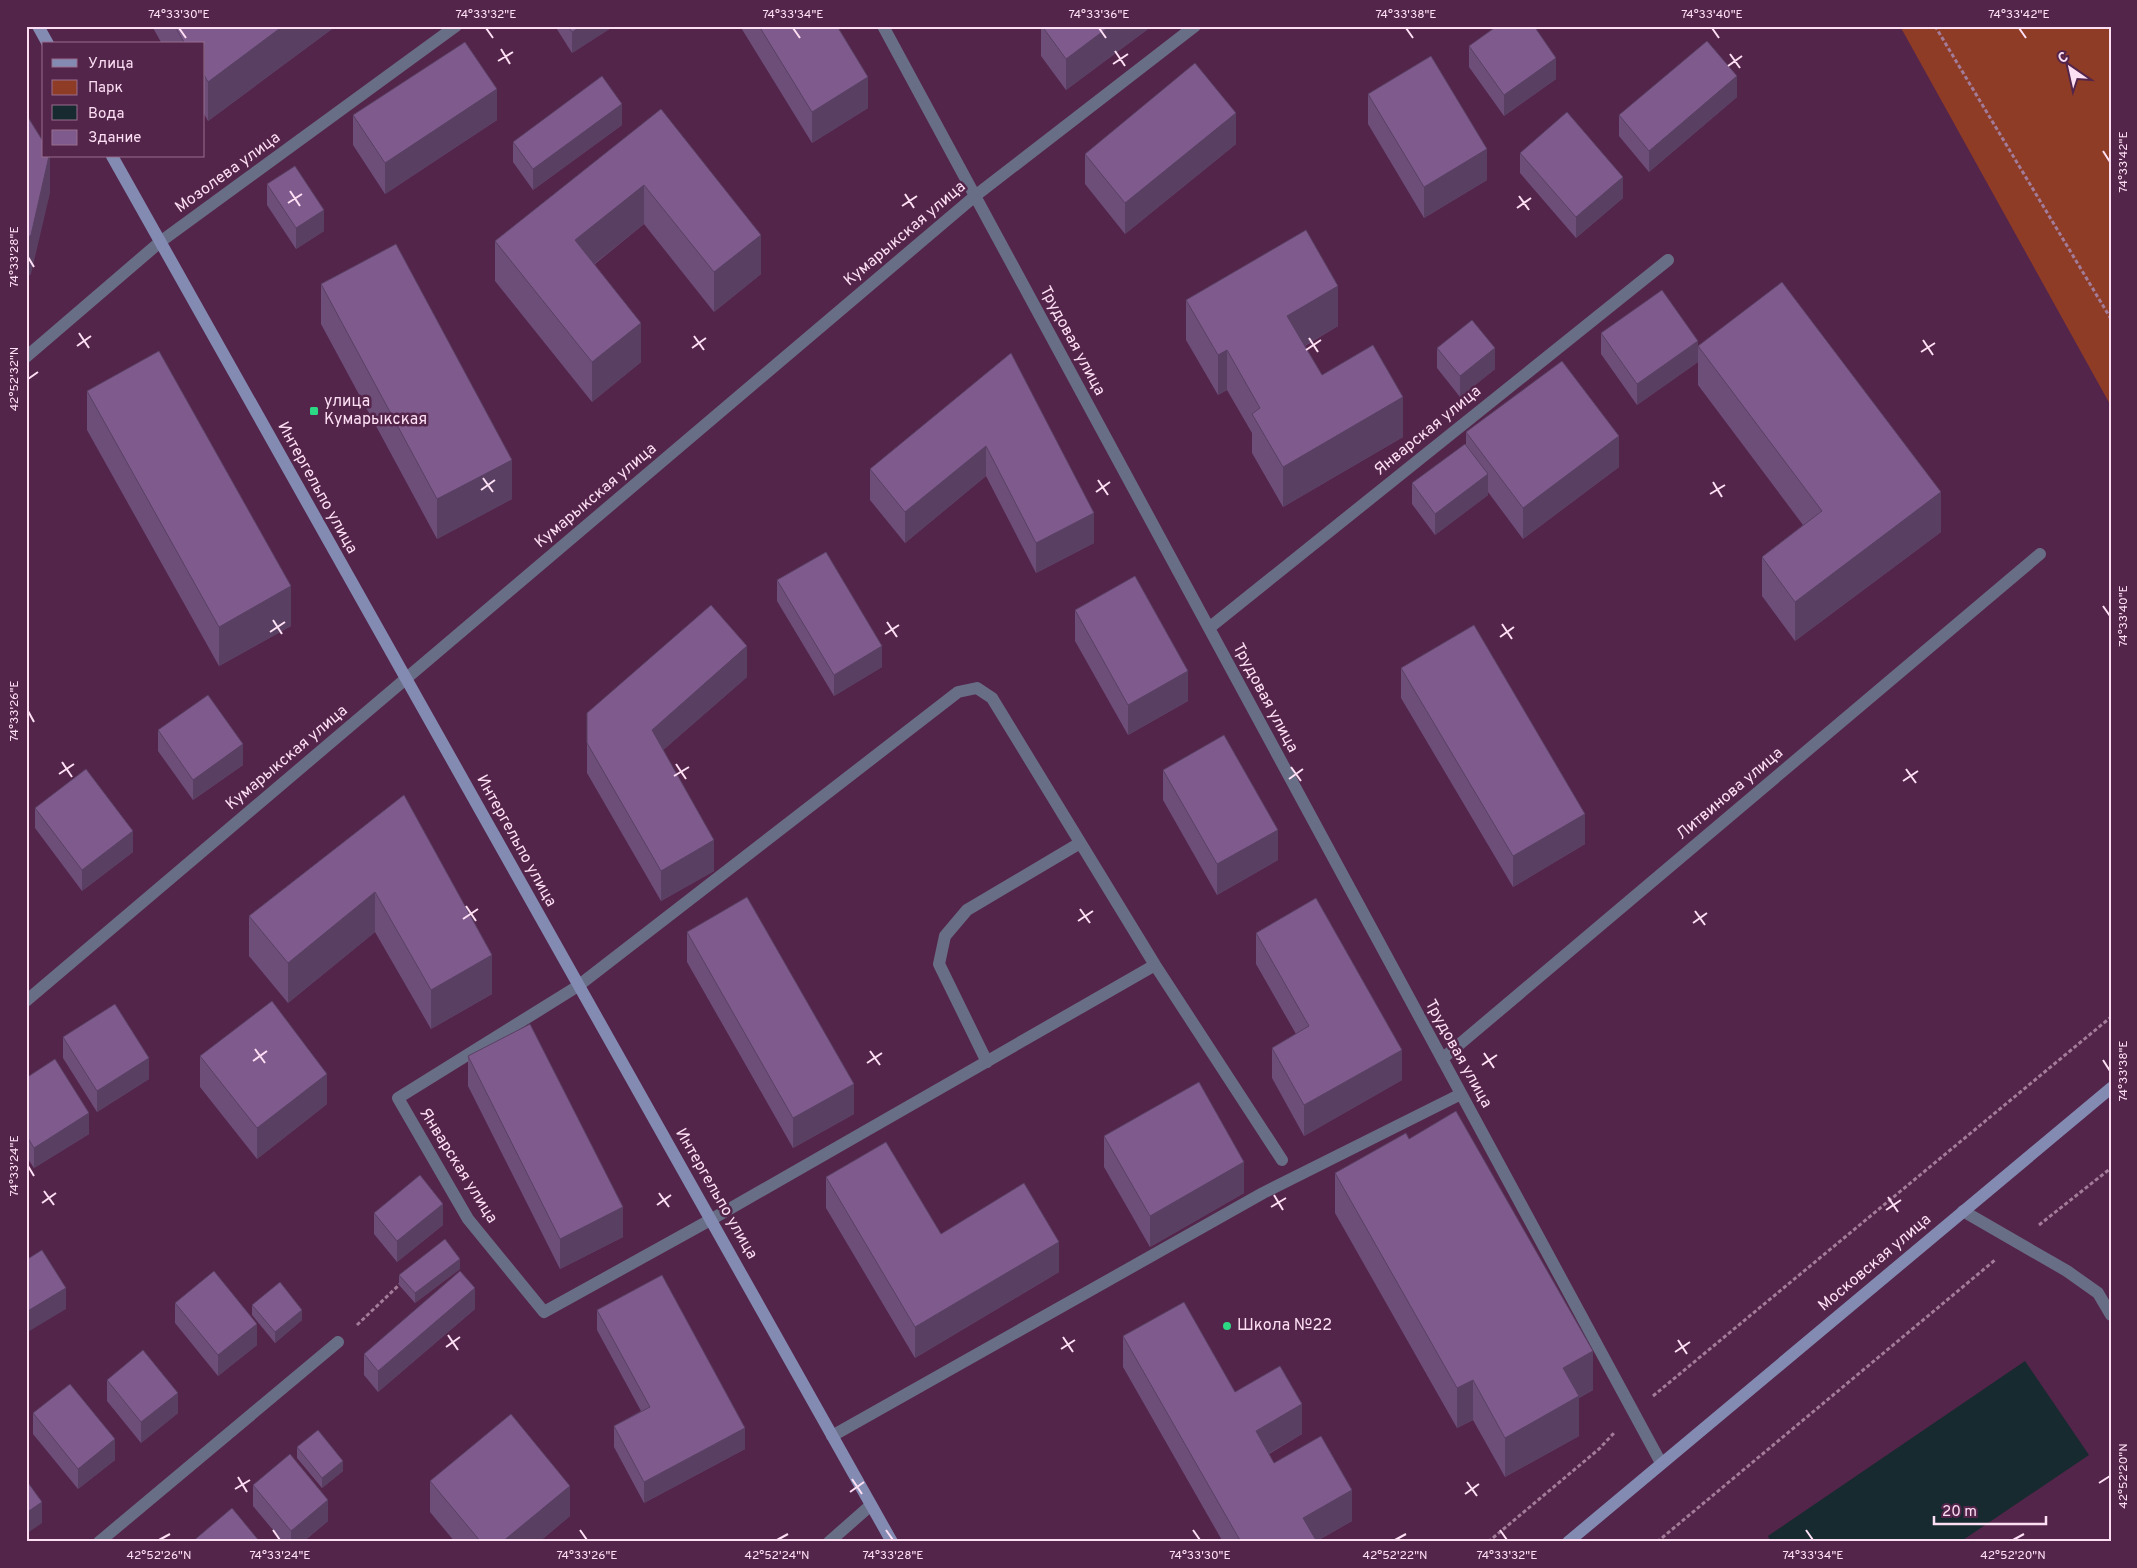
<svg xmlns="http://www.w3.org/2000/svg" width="2137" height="1568" viewBox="0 0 2137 1568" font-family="Overpass,sans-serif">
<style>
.green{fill:#8f3c27}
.water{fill:#172a2f}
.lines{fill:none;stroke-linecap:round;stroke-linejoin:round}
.path{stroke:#a37c99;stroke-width:3;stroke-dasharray:4 2.5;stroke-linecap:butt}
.minor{stroke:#696e87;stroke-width:12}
.secondary{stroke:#838bb2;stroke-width:12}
.wall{fill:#6d4e79}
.shaded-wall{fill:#594063}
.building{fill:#7f5b8d;stroke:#594063}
.ticks{fill:none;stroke:#fddff4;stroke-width:2}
.poi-dot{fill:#2cd884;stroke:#54254a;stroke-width:2}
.labels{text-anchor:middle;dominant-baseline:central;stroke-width:5;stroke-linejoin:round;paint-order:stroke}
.street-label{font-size:16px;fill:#fddff4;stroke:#54254a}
.poi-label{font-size:16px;fill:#fddff4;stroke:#54254a;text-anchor:start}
.neatline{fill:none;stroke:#fddff4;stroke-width:2}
.ticks-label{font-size:12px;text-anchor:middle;fill:#fddff4}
</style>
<rect width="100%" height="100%" fill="#54254a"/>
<!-- green -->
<path class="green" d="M1900,26H2111V406Z"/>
<!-- water -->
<path class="water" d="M2025,1361L2089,1455L1960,1542H1771L1768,1536Z"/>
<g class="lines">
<!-- path -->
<path class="path" d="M1935,26L2111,319
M2039,1225L2111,1168
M357,1325L401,1283
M1653,1396L2111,1017
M1488,1542L1599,1449L1614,1433
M1657,1542L1995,1260"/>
<!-- minor -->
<path class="minor" d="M883,26L1661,1463
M26,357L160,242L456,26
M1209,628L1668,260
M1155,965L712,1219L544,1312L468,1219L398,1098L578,986L958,692L977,688L992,698L1155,965L1282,1160
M26,1001L975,196L1195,26
M1442,1059L2040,554
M987,1062L939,964L945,936L967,910L1080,843
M1963,1211L2067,1271L2098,1293L2111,1315
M832,1436L1263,1193L1461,1094
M99,1542L338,1342
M829,1542L871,1505"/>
<!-- secondary -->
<path class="secondary" d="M38,26L48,44
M112,156L892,1542
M1568,1542L2111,1088"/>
</g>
<!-- wall -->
<path class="wall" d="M152,26H336L208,121L204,114V44H162Z
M555,26H614L572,53Z
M740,26H837L868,108L812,143Z
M1041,26H1152L1066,90L1041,56Z
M1469,46L1556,79L1504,116L1469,67Z
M1368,94L1487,180L1424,218L1368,124Z
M1737,97L1649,172L1619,136V115Z
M661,109L761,274L714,312L644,224L595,264L641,362L592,402L495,281V241Z
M353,115L497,120L385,194L353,145Z
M622,125L533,190L513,162V142Z
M1236,144L1125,234L1085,184V154Z
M1520,153L1623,198L1576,238L1520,173Z
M267,184L324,231L296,249L267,205Z
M321,284L512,499L437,539L321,324Z
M1186,300L1338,326L1305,346L1322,375L1403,437L1283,507L1252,453V433L1227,390L1218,395L1186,340Z
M1601,333L1698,345L1941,532L1795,641L1762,596V557L1803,525L1698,385V362L1637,405L1601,354Z
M1437,348L1495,369L1460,397L1437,368Z
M1011,353L1094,543L1036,573L986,476L905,543L870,500V469Z
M87,391L291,626L219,666L87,430Z
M1466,432L1619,467L1523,539L1488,492V495L1435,535L1412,504V483L1466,445Z
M777,580L882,667L834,696L777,601Z
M1075,610L1188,701L1128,735L1075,641Z
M1401,668L1585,844L1513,887L1401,698Z
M747,677L663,750L714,871L661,901L587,773V713Z
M158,730L243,765L193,800L158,751Z
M1163,770L1278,860L1217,895L1163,800Z
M404,795L492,994L431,1029L375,932L288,1003L249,956V916Z
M35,808L133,852L82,891L35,828Z
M687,932L854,1114L793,1148L687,962Z
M1256,933L1402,1080L1304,1136L1272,1078V1048L1296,1034L1256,964Z
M63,1037L149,1079L97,1112L63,1058Z
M200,1056L327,1104L257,1159L200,1087Z
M468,1056L623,1237L560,1269L468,1086Z
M26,1078L89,1134L34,1168L26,1156Z
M1104,1136L1244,1193L1150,1247L1104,1167Z
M1409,1139L1593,1390L1579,1398V1436L1505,1477L1473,1420L1457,1428L1335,1213V1173Z
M826,1177L941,1234L1059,1272L915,1358L826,1208Z
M374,1213L443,1225L397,1262L374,1234Z
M460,1269L415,1303L399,1285V1275Z
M175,1303L257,1345L218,1376L175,1323Z
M252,1305L302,1320L275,1343L252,1315Z
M475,1309L378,1392L364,1375V1354Z
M597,1310L745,1449L644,1503L614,1447V1426L641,1411L597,1330Z
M1123,1336L1235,1392L1302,1434L1269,1454L1274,1463L1352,1521L1317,1541V1542H1223L1123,1367Z
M107,1380L178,1413L141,1443L107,1401Z
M33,1413L115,1460L78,1489L33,1434Z
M297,1447L343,1471L322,1488L297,1458Z
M430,1481L570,1516L539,1542H455L430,1512Z
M253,1485L328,1521L303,1542H283L253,1506Z"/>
<!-- shaded-wall -->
<path class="shaded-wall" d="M283,26H336L208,121V82Z
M582,26H614L572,53V32Z
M1110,26H1152L1066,90V59Z
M1556,58V79L1504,116V95Z
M1737,76V97L1649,172V151Z
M868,77V108L812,143V112Z
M497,89V120L385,194V163Z
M622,104V125L533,190V169Z
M1236,113V144L1125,234V203Z
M1487,149V180L1424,218V187Z
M49,156H50V193L31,274L26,278V239Z
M1623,177V198L1576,238V217Z
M644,185V224L575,279V240Z
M324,210V231L296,249V228Z
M761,235V274L714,312V272Z
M1338,286V326L1287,356V316Z
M641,323V362L592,402V362Z
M1698,341V362L1637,405V384Z
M1495,348V369L1460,397V376Z
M1227,350V390L1218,395V355Z
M1403,397V437L1283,507V467Z
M1619,436V467L1523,539V508Z
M986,446V476L905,543V512Z
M512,460V499L437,539V499Z
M1488,474V495L1435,535V514Z
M1941,492V532L1795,641V602Z
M1094,513V543L1036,573V543Z
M291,586V626L219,666V627Z
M747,646V677L652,760V730Z
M882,646V667L834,696V675Z
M1188,671V701L1128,735V705Z
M243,744V765L193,800V780Z
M1585,814V844L1513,887V856Z
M1278,830V860L1217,895V864Z
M133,831V852L82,891V870Z
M714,840V871L661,901V871Z
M375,892V932L288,1003V963Z
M492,955V994L431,1029V990Z
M1402,1050V1080L1304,1136V1105Z
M149,1058V1079L97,1112V1091Z
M327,1074V1104L257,1159V1128Z
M854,1084V1114L793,1148V1118Z
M89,1113V1134L34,1168V1148Z
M1244,1162V1193L1150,1247V1216Z
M443,1204V1225L397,1262V1241Z
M623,1207V1237L560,1269V1239Z
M1059,1242V1272L915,1358V1327Z
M460,1259V1269L415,1303V1293Z
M66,1288V1309L26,1333V1312Z
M475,1288V1309L378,1392V1371Z
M302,1310V1320L275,1343V1332Z
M257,1324V1345L218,1376V1355Z
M1593,1351V1390L1579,1398V1436L1505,1477V1438L1563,1368Z
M1473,1380V1420L1457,1428V1388Z
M178,1393V1413L141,1443V1422Z
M1302,1404V1434L1256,1461V1431Z
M745,1428V1449L644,1503V1482Z
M115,1439V1460L78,1489V1469Z
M343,1461V1471L322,1488V1478Z
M570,1486V1516L539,1542H502Z
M1352,1490V1521L1315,1542L1303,1518Z
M328,1500V1521L303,1542H291V1531Z
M42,1502V1523L26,1534V1513Z"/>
<!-- building -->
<path class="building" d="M175,26H283L208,82L204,75V44H185Z
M568,26H582L572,32Z
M759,26H837L868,77L812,112Z
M1042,26H1110L1066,59Z
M1497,26H1534L1556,58L1504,95L1469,46Z
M1707,41L1737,76L1649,151L1619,115Z
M465,42L497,89L385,163L353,115Z
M1431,56L1487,149L1424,187L1368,94Z
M1195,63L1236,113L1125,203L1085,154Z
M602,76L622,104L533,169L513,142Z
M661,109L761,235L714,272L644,185L575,240L641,323L592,362L495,241Z
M1567,112L1623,177L1576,217L1520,153Z
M26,114L44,143V156H49L31,235L26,239Z
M295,166L324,210L296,228L267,184Z
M1306,230L1338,286L1287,316L1322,375L1373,345L1403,397L1283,467L1252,414L1260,408L1227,350L1218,355L1186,300Z
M396,244L512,460L437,499L321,284Z
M1782,282L1941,492L1795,602L1762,557L1822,511L1698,346Z
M1662,290L1698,341L1637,384L1601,333Z
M1472,320L1495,348L1460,376L1437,348Z
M159,351L291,586L219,627L87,391Z
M1011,353L1094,513L1036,543L986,446L905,512L870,469Z
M1562,361L1619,436L1523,508L1466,432Z
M1465,444L1488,474L1435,514L1412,483Z
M826,552L882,646L834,675L777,580Z
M1135,576L1188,671L1128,705L1075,610Z
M711,605L747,646L652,730L714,840L661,871L587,743V713Z
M1474,625L1585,814L1513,856L1401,668Z
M208,695L243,744L193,780L158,730Z
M1224,735L1278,830L1217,864L1163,770Z
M86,769L133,831L82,870L35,808Z
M404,795L492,955L431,990L375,892L288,963L249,916Z
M747,897L854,1084L793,1118L687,932Z
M1316,898L1402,1050L1304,1105L1272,1048L1309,1026L1256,933Z
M272,1001L327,1074L257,1128L200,1056Z
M115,1004L149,1058L97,1091L63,1037Z
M530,1024L623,1207L560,1239L468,1056Z
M55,1059L89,1113L34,1148L26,1135V1078Z
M1199,1082L1244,1162L1150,1216L1104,1136Z
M1456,1111L1593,1351L1563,1368L1579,1396L1505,1438L1473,1380L1457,1388L1335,1173L1406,1133L1409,1139Z
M886,1142L941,1234L1024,1183L1059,1242L915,1327L826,1177Z
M420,1175L443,1204L397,1241L374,1213Z
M445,1239L460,1259L415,1293L399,1275Z
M42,1250L66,1288L26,1312V1260Z
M214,1271L257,1324L218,1355L175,1303Z
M460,1271L475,1288L378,1371L364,1354Z
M662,1275L745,1428L644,1482L614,1426L650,1407L597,1310Z
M280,1282L302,1310L275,1332L252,1305Z
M1184,1302L1235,1392L1280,1366L1302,1404L1256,1431L1274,1463L1321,1436L1352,1490L1303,1518L1317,1542H1241L1123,1336Z
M143,1350L178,1393L141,1422L107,1380Z
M70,1384L115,1439L78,1469L33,1413Z
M511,1414L570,1486L502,1542H481L430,1481Z
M318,1430L343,1461L322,1478L297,1447Z
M290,1454L328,1500L291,1531L253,1485Z
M26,1480L42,1502L26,1513Z
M232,1508L260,1542H192Z"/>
<!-- ticks -->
<path class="ticks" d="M179,28L186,38M486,28L493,38M793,28L800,38M1099,28L1106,38M1406,28L1413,38M1712,28L1719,38M2019,28L2026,38M501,49L510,64M1115,51L1125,66M1730,54L1740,68M498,61L513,52M1113,64L1128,54M1728,66L1742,56M2103,151L2110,162M290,191L300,206M905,194L914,208M1519,196L1529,210M288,203L302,194M902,206L917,196M1517,208L1531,198M28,257L34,267M79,333L89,348M694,336L704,350M1309,338L1318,352M1923,340L1933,355M77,346L91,336M692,348L706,338M1306,350L1321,340M1921,352L1935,343M28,379L38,372M483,478L493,492M1098,480L1108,495M1713,482L1722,497M481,490L495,480M1096,492L1110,482M1710,494L1725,485M2103,606L2110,616M273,620L282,634M887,622L897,637M1502,624L1512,639M270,632L285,622M885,634L899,625M1500,637L1514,627M28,711L34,722M62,762L72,777M676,764L686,779M1291,767L1301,781M1906,769L1916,783M59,774L74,764M674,776L689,767M1289,779L1303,769M1903,781L1918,771M466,906L476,921M1080,909L1090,923M1695,911L1705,925M463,919L478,909M1078,921L1093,911M1693,923L1707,913M255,1049L265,1063M870,1051L880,1065M1484,1053L1494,1068M2103,1060L2110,1071M253,1061L267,1051M867,1063L882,1053M1482,1065L1497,1055M28,1166L34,1176M44,1191L54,1205M659,1193L669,1207M1274,1195L1283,1210M1888,1197L1898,1212M42,1203L56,1193M657,1205L671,1195M1271,1207L1286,1198M1886,1210L1901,1200M448,1335L458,1350M1063,1337L1073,1352M1678,1340L1687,1354M446,1347L460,1337M1061,1349L1075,1340M1675,1352L1690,1342M238,1477L247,1492M852,1479L862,1494M1467,1482L1477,1496M2099,1483L2110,1476M235,1489L250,1480M850,1492L864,1482M1465,1494L1479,1484M273,1530L280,1540M580,1530L587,1540M886,1530L893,1540M1193,1530L1200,1540M1500,1530L1507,1540M1806,1530L1813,1540M159,1540L170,1534M777,1540L788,1534M1395,1540L1406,1534M2013,1540L2024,1534"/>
<!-- markers -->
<g class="poi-dot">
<rect x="309" y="406" width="10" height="10" rx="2.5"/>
<circle cx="1227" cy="1326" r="5"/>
</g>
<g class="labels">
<!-- street labels -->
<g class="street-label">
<text transform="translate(228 173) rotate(-36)">Мозолева улица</text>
<text transform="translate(905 234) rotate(-40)">Кумарыкская улица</text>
<text transform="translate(1072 341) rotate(62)">Трудовая улица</text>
<text transform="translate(1428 431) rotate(-39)">Январская улица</text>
<text transform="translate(317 488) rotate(61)">Интергельпо улица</text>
<text transform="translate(596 496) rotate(-40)">Кумарыкская улица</text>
<text transform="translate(1265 698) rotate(62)">Трудовая улица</text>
<text transform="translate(287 758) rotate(-40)">Кумарыкская улица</text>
<text transform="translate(1730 794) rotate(-40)">Литвинова улица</text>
<text transform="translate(516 841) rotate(61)">Интергельпо улица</text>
<text transform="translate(1458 1054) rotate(61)">Трудовая улица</text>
<text transform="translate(458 1166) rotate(58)">Январская улица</text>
<text transform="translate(716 1194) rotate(60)">Интергельпо улица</text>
<text transform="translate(1875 1263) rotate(-40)">Московская улица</text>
</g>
<!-- poi labels -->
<g class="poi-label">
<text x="324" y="402">улица<tspan x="324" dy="18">Кумарыкская</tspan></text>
<text x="1237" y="1326">Школа №22</text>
</g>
</g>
<!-- border -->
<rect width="2137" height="1568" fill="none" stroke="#54254a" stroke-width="55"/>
<!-- legend -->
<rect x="42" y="42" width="162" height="115" fill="#54254a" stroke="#986f8e"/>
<rect x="52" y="59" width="25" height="8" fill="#838bb2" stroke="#986f8e"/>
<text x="88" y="68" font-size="15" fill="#fddff4">Улица</text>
<rect x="52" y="80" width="25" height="15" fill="#8f3c27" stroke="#986f8e"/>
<text x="88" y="92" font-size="15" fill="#fddff4">Парк</text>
<rect x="52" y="105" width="25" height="15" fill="#172a2f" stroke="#986f8e"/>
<text x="88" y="118" font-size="15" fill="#fddff4">Вода</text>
<rect x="52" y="130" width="25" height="15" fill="#7f5b8d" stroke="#986f8e"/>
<text x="88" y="142" font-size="15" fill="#fddff4">Здание</text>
<!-- north arrow -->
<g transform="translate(2070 68) rotate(326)" stroke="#54254a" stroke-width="4" paint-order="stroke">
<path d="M0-4L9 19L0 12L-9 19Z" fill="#fddff4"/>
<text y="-8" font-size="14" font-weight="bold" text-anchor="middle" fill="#fddff4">С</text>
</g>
<!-- scale -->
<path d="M1934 1516v8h112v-8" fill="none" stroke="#fddff4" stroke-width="2.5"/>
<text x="1942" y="1516" font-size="15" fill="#fddff4" stroke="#54254a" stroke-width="4" paint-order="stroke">20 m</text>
<rect x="28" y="28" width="2082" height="1512" class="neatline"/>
<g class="ticks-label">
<text x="179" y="18">74°33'30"E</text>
<text x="486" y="18">74°33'32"E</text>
<text x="793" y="18">74°33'34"E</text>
<text x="1099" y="18">74°33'36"E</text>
<text x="1406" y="18">74°33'38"E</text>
<text x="1712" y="18">74°33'40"E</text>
<text x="2019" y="18">74°33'42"E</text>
<text transform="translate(2123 162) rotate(-90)" y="4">74°33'42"E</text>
<text transform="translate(14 257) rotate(-90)" y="4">74°33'28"E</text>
<text transform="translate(14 379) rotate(-90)" y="4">42°52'32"N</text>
<text transform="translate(2123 616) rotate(-90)" y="4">74°33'40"E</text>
<text transform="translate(14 711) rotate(-90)" y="4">74°33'26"E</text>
<text transform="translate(2123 1071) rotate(-90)" y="4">74°33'38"E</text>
<text transform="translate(14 1166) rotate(-90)" y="4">74°33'24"E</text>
<text transform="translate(2123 1476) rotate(-90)" y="4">42°52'20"N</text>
<text x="159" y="1559">42°52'26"N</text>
<text x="280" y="1559">74°33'24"E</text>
<text x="587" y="1559">74°33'26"E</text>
<text x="777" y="1559">42°52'24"N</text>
<text x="893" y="1559">74°33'28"E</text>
<text x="1200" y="1559">74°33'30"E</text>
<text x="1395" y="1559">42°52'22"N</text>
<text x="1507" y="1559">74°33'32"E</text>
<text x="1813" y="1559">74°33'34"E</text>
<text x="2013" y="1559">42°52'20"N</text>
</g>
</svg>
